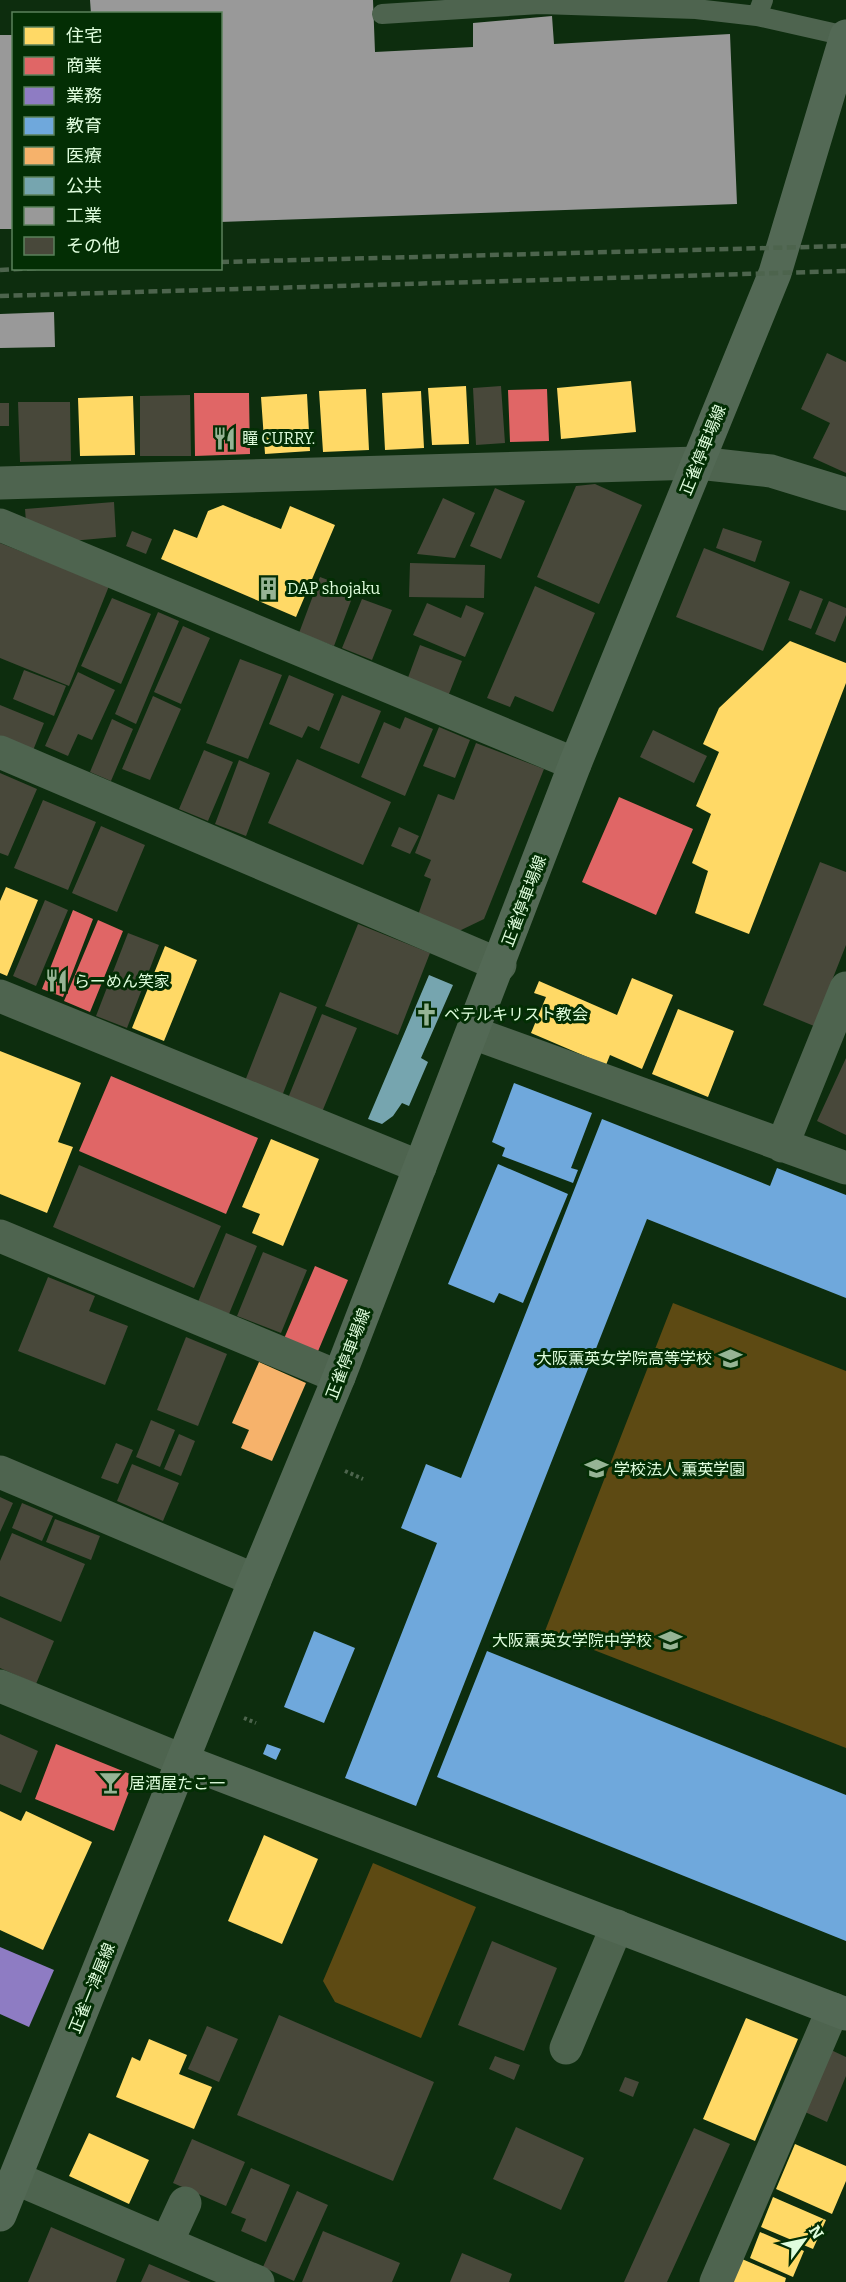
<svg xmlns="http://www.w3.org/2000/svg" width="846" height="2282" viewBox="0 0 846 2282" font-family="Bitter,'Noto Sans JP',serif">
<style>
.green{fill:#5d4a13}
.homes{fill:#ffd966}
.shops{fill:#e06666}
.offices{fill:#8e7cc3}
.schools{fill:#6fa8dc}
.health{fill:#f6b26b}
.public{fill:#76a5af}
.industry{fill:#999}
.building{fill:#48483a}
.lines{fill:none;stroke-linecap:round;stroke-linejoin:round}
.path{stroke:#4d644d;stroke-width:4;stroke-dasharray:3 3;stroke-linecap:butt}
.lane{stroke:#4e644f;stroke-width:20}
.street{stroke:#4e644f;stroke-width:33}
.secondary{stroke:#536955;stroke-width:33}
.rail{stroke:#4d644d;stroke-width:4.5;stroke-dasharray:9 4.5;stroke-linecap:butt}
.labels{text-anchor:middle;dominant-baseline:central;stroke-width:6;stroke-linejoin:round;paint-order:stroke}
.poi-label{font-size:16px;fill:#dffddd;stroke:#032e04;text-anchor:start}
.street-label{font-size:16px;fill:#dffddd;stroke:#032e04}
</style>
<rect width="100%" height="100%" fill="#0d2d0e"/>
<!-- green -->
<path class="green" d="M673,1303L846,1371V1748L545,1631Z
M373,1863L476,1907L421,2038L335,2002L323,1981Z"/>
<!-- homes -->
<path class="homes" d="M631,381L636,432L561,439L557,388Z
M466,386L469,444L432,445L428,388Z
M366,389L369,450L323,452L319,391Z
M421,391L424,448L385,450L382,393Z
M307,394L310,451L265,454L261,397Z
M133,396L135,455L80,456L78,398Z
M223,505L281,529L290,506L335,525L296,617L161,559L174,529L197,538L208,511Z
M790,641L846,663V683L749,934L695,913L708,871L692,863L711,814L696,806L719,752L703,744L719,708Z
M6,887L38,900L7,976L0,973V901Z
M165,946L197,960L164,1041L132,1028Z
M632,978L673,995L642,1069L610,1055L606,1065L531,1033L546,997L534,993L539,981L617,1015Z
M678,1009L734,1031L708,1097L652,1074Z
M0,1051L81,1083L58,1142L73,1147L47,1213L0,1194Z
M271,1139L319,1159L283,1246L252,1233L260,1214L242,1207Z
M0,1811L21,1821L26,1811L92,1842L43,1950L0,1930Z
M264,1835L318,1859L282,1944L228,1921Z
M746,2018L798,2039L755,2141L703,2119Z
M149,2039L187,2055L179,2074L212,2087L194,2129L116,2097L132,2057L140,2061Z
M89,2133L149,2160L129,2204L69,2176Z
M795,2144L846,2166V2181L832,2214L776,2189Z
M773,2197L826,2220L813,2249L761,2227Z
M760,2232L804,2251L793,2277L750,2258Z
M742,2259L786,2278L785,2282H733Z"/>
<!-- shops -->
<path class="shops" d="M547,389L549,441L510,442L508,390Z
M194,393H249L250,454L195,456Z
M619,797L693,829L656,915L582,882Z
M73,910L93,919L63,997L42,989Z
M98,920L123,931L90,1012L64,1001Z
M111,1076L258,1138L226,1214L79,1151Z
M315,1266L348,1280L316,1356L283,1341Z
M56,1744L135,1776L114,1831L35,1799Z"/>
<!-- offices -->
<path class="offices" d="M0,1947L54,1970L29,2027L0,2014Z"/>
<!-- schools -->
<path class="schools" d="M514,1083L592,1113L571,1168L578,1170L573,1183L502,1156L505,1148L492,1142Z
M602,1119L770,1186L777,1168L846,1195V1298L647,1219L416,1806L345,1778L437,1543L401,1528L426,1464L461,1478Z
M498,1164L568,1194L523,1303L499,1293L494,1303L448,1284Z
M314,1631L355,1648L324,1723L284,1707Z
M487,1651L846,1795V1941L437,1777Z
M267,1744L281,1749L276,1760L263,1754Z"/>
<!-- health -->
<path class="health" d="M259,1362L306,1383L272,1461L241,1448L249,1430L232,1423Z"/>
<!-- public -->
<path class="public" d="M429,975L453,985L421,1058L428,1062L409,1106L402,1103L393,1116L382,1124L368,1119Z"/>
<!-- industry -->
<path class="industry" d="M90,0H373L375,52L473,47V23L552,16L554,44L730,34L737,204L220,222V14H91Z
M0,35H14V229H0Z
M54,312L55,347L0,348V314Z"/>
<!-- building -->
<path class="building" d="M827,353L846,362V473L813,458L830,423L801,409Z
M501,386L505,443L476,445L473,388Z
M190,395L191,456H140V396Z
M18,402H70L71,461L20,462Z
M0,403H9V426H0Z
M595,484L642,505L599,604L537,577L576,486Z
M495,488L525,501L501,559L470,546Z
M443,498L475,513L455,558L417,554Z
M114,502L116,537L71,541L26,522L25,509Z
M723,528L762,541L755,562L716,548Z
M132,531L152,539L146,554L126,546Z
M0,543L109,586L69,686L0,658Z
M704,548L790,582L763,651L676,617Z
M410,563L485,565L484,598L409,597Z
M320,577L355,590L334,646L299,633Z
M535,586L595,613L553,712L515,696L510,707L487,698Z
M800,590L823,599L811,629L788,620Z
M112,598L151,614L121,684L81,666Z
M362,599L392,610L372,660L342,648Z
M829,601L846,608V615L835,642L815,634Z
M427,603L461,618L466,605L484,613L465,657L413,635Z
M158,612L179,621L136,724L115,714Z
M183,626L210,638L181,704L154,692Z
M420,645L462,661L447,699L406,683Z
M240,659L282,675L248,759L206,743Z
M24,670L66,686L54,716L13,699Z
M78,672L115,690L92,740L78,734L68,756L45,746Z
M289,675L334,694L319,731L308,726L302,738L269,724Z
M342,695L381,711L359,764L320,748Z
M153,696L181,709L150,780L122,769Z
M0,705L44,723L32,753L0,740Z
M405,717L433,729L405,796L361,777L384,722L400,729Z
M112,719L133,729L111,781L90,772Z
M439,727L470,740L455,778L423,766Z
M653,730L707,756L694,783L640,757Z
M476,743L544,769L484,919L457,932L418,915L431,879L424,876L431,860L415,853L438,794L454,800Z
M204,750L233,762L208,821L179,809Z
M297,759L391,802L363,865L268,823Z
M239,760L270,773L246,836L215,824Z
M0,773L37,789L8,856L0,853Z
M43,800L96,822L68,890L14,868Z
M101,826L145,845L117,912L72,893Z
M399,827L419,836L410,854L391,846Z
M820,862L846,872V945L814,1026L763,1005Z
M45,900L68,910L36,986L13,976Z
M358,924L430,953L398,1035L325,1006Z
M128,933L159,945L127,1028L96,1016Z
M280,992L317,1007L282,1096L245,1081Z
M322,1014L357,1028L322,1112L288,1098Z
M846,1058V1135L817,1121Z
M79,1165L221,1226L194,1288L53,1227Z
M226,1233L257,1246L229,1314L198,1302Z
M263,1252L307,1270L281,1333L237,1316Z
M48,1277L95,1296L89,1311L128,1326L105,1385L18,1351Z
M186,1337L227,1354L198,1426L157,1410Z
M151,1420L175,1430L160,1467L136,1457Z
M179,1434L195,1441L181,1476L164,1469Z
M116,1443L133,1450L118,1484L101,1478Z
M132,1464L179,1483L163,1521L117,1501Z
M0,1497L13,1503L0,1532Z
M22,1503L53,1516L42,1541L12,1528Z
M55,1519L100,1536L91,1560L46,1542Z
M12,1533L85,1564L61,1622L0,1596V1561Z
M0,1617L54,1641L36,1684L0,1668Z
M0,1734L38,1751L21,1793L0,1784Z
M492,1941L557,1968L524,2051L458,2025Z
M279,2015L434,2082L393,2181L237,2115Z
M207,2026L238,2039L219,2082L188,2069Z
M831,2050L846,2057V2076L827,2122L805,2112Z
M495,2056L520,2065L514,2080L489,2069Z
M625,2077L639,2082L633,2097L619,2091Z
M516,2127L584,2158L561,2210L493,2179Z
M694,2128L730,2144L667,2282H624Z
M192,2139L245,2162L226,2206L173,2183Z
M251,2168L290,2185L266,2242L241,2231L246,2219L231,2213Z
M297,2191L328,2205L294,2281L263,2267Z
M51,2227L125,2259L116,2282H28Z
M323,2231L400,2263L392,2282H302Z
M462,2253L512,2274L509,2282H450Z
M149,2264L191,2282H141Z"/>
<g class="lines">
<!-- path -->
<path class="path" d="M345,1471L363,1479
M244,1718L256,1723"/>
<!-- lane -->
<path class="lane" d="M382,14L540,4L696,9L757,16L763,0
M757,16L846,36"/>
<!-- street -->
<path class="street" d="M0,483L698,463L771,471L846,494
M0,525L575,764
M0,752L500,965
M0,996L420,1167
M473,1033L846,1168
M782,1146L846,988
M0,1236L339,1377
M0,1472L255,1580
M0,1686L184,1761
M566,2048L617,1926
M15,2178L258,2282
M167,2242L185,2203
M716,2282L833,2009"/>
<!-- secondary -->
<path class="secondary" d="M184,1761L846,2014
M0,2215L255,1580L339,1377L575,764L775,273L846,36"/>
<!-- rail -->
<path class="rail" d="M220,262L846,246
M0,270L38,268
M0,296L846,271"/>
</g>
<!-- icons -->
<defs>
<symbol id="restaurant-bare" viewBox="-9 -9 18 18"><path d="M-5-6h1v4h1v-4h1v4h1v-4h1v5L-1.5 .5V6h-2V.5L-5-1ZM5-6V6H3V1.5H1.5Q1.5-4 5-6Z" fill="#96b495" stroke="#032e04" stroke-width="2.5" paint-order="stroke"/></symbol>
<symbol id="building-bare" viewBox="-9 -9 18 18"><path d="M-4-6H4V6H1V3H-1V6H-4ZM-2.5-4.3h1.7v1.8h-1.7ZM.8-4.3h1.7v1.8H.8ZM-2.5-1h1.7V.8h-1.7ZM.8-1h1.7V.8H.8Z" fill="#96b495" stroke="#032e04" stroke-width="2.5" paint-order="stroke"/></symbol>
<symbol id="church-bare" viewBox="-9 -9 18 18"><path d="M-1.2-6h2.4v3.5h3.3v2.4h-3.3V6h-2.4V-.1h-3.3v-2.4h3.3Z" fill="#96b495" stroke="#032e04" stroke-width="2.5" paint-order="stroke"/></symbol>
<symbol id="school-bare" viewBox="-9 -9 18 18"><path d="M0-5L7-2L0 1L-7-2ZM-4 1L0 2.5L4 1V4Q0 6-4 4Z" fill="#96b495" stroke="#032e04" stroke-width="2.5" paint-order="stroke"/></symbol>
<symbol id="bar-bare" viewBox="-9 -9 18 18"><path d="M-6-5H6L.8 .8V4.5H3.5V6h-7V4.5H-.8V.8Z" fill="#96b495" stroke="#032e04" stroke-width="2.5" paint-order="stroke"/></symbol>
</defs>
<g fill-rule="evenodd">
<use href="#restaurant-bare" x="208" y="422" width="33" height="33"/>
<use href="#building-bare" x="252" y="572" width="33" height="33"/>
<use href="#restaurant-bare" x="40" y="964" width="33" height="33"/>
<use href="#church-bare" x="410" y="998" width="33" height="33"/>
<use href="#school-bare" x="714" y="1342" width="33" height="33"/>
<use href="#school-bare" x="580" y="1452" width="33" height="33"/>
<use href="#school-bare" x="654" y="1624" width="33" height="33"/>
<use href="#bar-bare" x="94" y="1766" width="33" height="33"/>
</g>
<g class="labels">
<!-- poi labels -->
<g class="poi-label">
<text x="242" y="438">瞳 CURRY.</text>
<text x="287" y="588">DAP shojaku</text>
<text x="74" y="981">らーめん笑家</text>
<text x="444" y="1014">ベテルキリスト教会</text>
<text x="712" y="1358" text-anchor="end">大阪薫英女学院高等学校</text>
<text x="614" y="1469">学校法人 薫英学園</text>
<text x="652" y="1640" text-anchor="end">大阪薫英女学院中学校</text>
<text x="129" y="1783">居酒屋たこ一</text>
</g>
<!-- street labels -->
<g class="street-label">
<text transform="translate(703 450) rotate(-68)">正雀停車場線</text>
<text transform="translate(524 901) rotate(-69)">正雀停車場線</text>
<text transform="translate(348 1354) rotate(-69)">正雀停車場線</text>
<text transform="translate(92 1988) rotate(-68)">正雀一津屋線</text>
</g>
</g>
<!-- legend -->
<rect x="12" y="12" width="210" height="258" fill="#032e04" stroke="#5b815b" stroke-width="1.5"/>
<rect x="24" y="27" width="30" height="18" fill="#ffd966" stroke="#5b815b" stroke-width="1.5"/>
<text x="66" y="42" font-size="18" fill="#dffddd">住宅</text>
<rect x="24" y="57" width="30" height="18" fill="#e06666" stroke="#5b815b" stroke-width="1.5"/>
<text x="66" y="72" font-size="18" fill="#dffddd">商業</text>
<rect x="24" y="87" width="30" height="18" fill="#8e7cc3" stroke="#5b815b" stroke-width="1.5"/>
<text x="66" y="102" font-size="18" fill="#dffddd">業務</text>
<rect x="24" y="117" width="30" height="18" fill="#6fa8dc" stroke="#5b815b" stroke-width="1.5"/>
<text x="66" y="132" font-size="18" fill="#dffddd">教育</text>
<rect x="24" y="147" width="30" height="18" fill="#f6b26b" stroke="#5b815b" stroke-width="1.5"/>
<text x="66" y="162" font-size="18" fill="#dffddd">医療</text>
<rect x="24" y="177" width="30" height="18" fill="#76a5af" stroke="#5b815b" stroke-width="1.5"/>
<text x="66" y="192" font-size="18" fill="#dffddd">公共</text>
<rect x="24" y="207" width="30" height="18" fill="#999999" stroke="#5b815b" stroke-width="1.5"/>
<text x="66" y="222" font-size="18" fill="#dffddd">工業</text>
<rect x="24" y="237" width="30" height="18" fill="#48483a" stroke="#5b815b" stroke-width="1.5"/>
<text x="66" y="252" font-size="18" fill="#dffddd">その他</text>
<!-- north arrow -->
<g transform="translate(804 2240) rotate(57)" stroke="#032e04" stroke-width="4.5" paint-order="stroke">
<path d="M0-4.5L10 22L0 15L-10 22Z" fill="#dffddd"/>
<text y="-9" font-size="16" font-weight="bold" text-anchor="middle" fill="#dffddd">N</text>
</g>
</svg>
